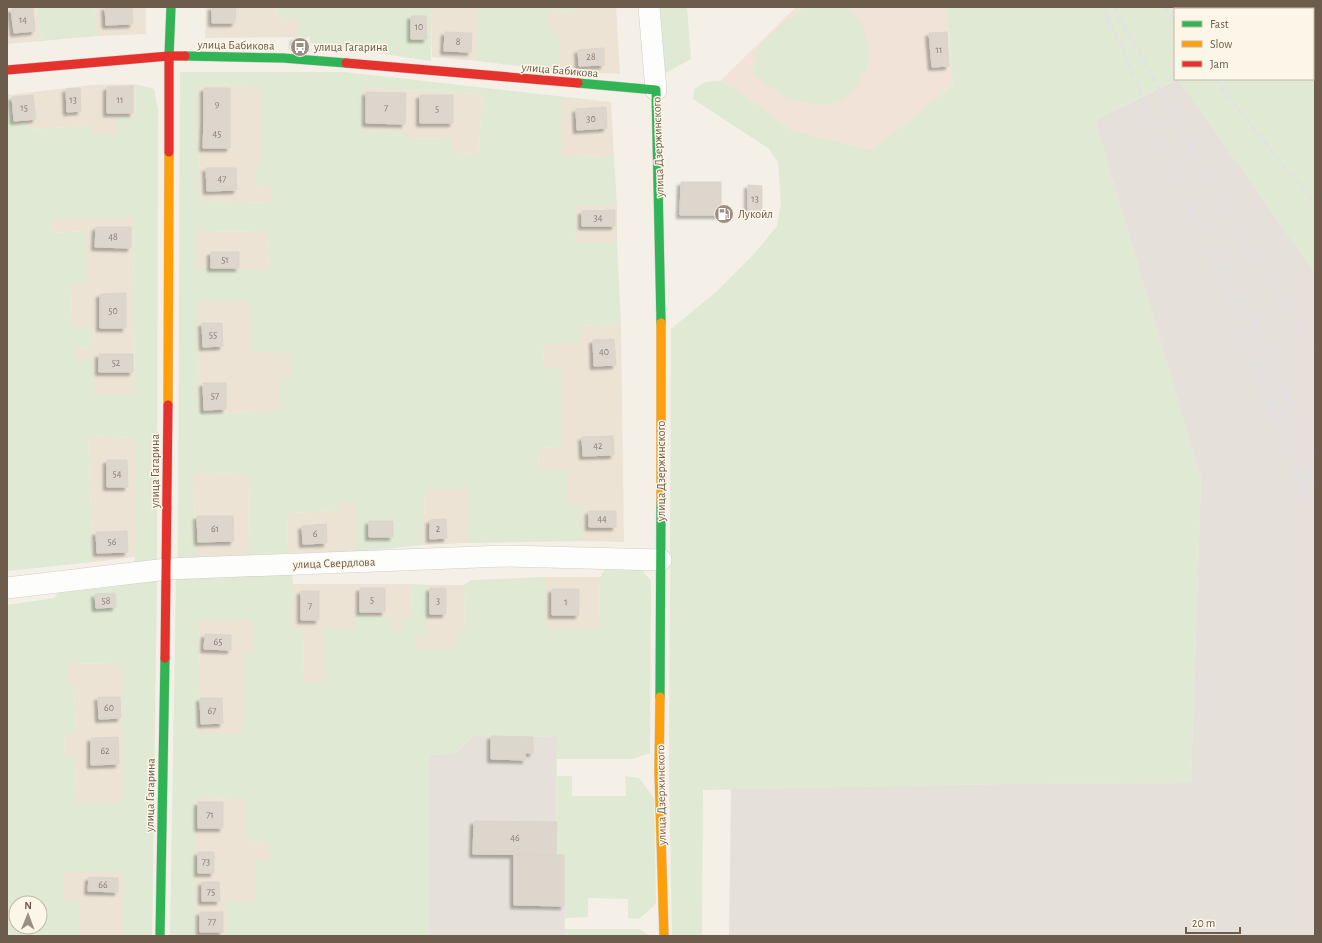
<svg xmlns="http://www.w3.org/2000/svg" width="1322" height="943" viewBox="0 0 1322 943" font-family="'Alegreya Sans',sans-serif">
<style>
.residential{fill:#ece3d5}
.commercial{fill:#f1e3d8}
.industrial{fill:#e5e0d9}
.green{fill:#dfe9d3;fill-rule:evenodd}
.building{fill:#ddd6cd;stroke:#dcd4ca;filter:url(#shadow)}
.lines{fill:none;stroke-linecap:round;stroke-linejoin:round}
.street-casing{stroke:#d3cdc6;stroke-width:22}
.fast-casing{stroke:#d3cdc6;stroke-width:10}
.slow-casing{stroke:#d3cdc6;stroke-width:10}
.jam-casing{stroke:#d3cdc6;stroke-width:10}
.street{stroke:#fdfdfb;stroke-width:21}
.fast{stroke:#30b455;stroke-width:9}
.slow{stroke:#ff9f0a;stroke-width:9}
.jam{stroke:#e5322d;stroke-width:9}
.rail{stroke:#e3e1e3;stroke-width:3;stroke-dasharray:6 4;stroke-linecap:butt}
.labels{text-anchor:middle;dominant-baseline:central;stroke-width:3;stroke-linejoin:round;paint-order:stroke}
.number-label{font-size:10px;fill:#8c7c6f}
.street-label{font-size:12px;fill:#6d5b4c;stroke:#fcf6e8}
.poi-label{font-size:12px;fill:#6d5b4c;stroke:#fcf6e8;text-anchor:start}
</style>
<defs>
<filter id="shadow"><feDropShadow dx="-3.5" dy="3.5" stdDeviation="1" flood-color="#0004"/></filter>
</defs>
<rect width="100%" height="100%" fill="#f4f0e7"/>
<!-- residential -->
<path class="residential" d="M7,7H37L41,41L7,44Z
M95,7H146V34L97,36Z
M206,7H276L277,17L298,18V37L205,38Z
M432,7H478V61L432,57Z
M575,7H616L620,74L560,71V36L547,26V13L576,12Z
M135,84L136,118L118,135L94,136L93,126L28,129L12,124L9,95L91,85Z
M200,84L262,85V165L256,185L271,186V203L199,201Z
M364,88L482,94L479,154L452,153L451,139L403,138V132L363,130Z
M560,100L611,102L614,157L562,156Z
M576,206H617V243H575Z
M133,217L135,396L94,395L93,359H74V349L94,348L93,327H72L71,285L87,283L85,231L51,233L50,219Z
M198,231L267,232L269,269H198Z
M198,301H250L291,353V376H280V412L199,413Z
M621,324L624,542L583,541V506L567,504L538,469L539,448L562,447L561,369L544,368L543,344H578V326Z
M88,436L135,438L136,557L93,562Z
M194,473L249,474L248,555L195,557Z
M467,488V543L423,545L425,489Z
M338,502H355V552L288,553L287,513L338,511Z
M545,577H600L599,628H545Z
M293,584H411L412,618L402,631H393L391,616L354,615V628L325,683H304L303,630L291,629Z
M429,585H464L465,631L457,649L415,650L414,637H428Z
M200,620H254V652L243,653V734L198,735Z
M66,663L122,664V803H76L75,755H64L65,733H76L74,685L68,684Z
M196,798L245,799V841L270,842V860H256L257,902H226V935H196Z
M62,872H123V936H80V902L64,901Z"/>
<!-- commercial -->
<path class="commercial" d="M796,7H942L947,12L953,85L872,150L792,131L735,88L720,81Z"/>
<!-- industrial -->
<path class="industrial" d="M1178,79L1315,273V936H729L731,789L1007,784L1191,783L1201,479L1095,120Z
M473,736L557,737L556,854L564,855L565,936H430V755L456,753Z"/>
<!-- green -->
<path class="green" d="M37,7H95L97,36L41,41Z
M276,7H432L431,61L310,43V37H298L297,18L277,17Z
M478,7H575L576,12L547,13V26L560,36V71L478,61Z
M659,7H687L691,59L664,74Z
M810,7H846L852,10L863,25L868,44L867,67L855,89L836,103L813,104L788,99L752,73L759,46L778,28L799,11Z
M942,7H1315V273L1178,79H1313V9H1175V79H1177L1095,120L1201,479L1191,783L1007,784L703,790L702,936H672L669,771L671,329L717,291L753,255L777,226L781,204L778,162L768,148L693,99L694,89L705,82L720,81L735,88L792,131L872,150L953,85L947,12Z
M180,72H344L611,102L561,100L562,156L614,157L617,206H576L575,243H617L621,324L578,326L579,344L543,345L544,368L562,369V447L539,448L538,469L567,470V504L583,506V541L467,543V489H425L423,545L355,552V503L338,502V511L287,513L288,553L248,555L249,474L194,473L195,557L178,559ZM200,84L262,85V165H256V185L271,186V203L199,201ZM364,88L482,94L479,154L453,153L452,139L403,138V131L363,130ZM198,231L267,232L269,269H198ZM250,301V352L291,353V376H280V412L199,413L198,302Z
M135,84L154,89L158,110L157,561L135,563V438L88,436L93,562L7,571V89L9,95L12,124L27,122L28,129L93,126L94,135H117L116,118H136ZM133,218L135,395H95L93,359H74L75,349L94,348L93,327H72L71,285L87,283L86,231L51,233L50,219Z
M606,568L642,570L651,581L650,753L632,759H557V737L473,736L456,753L430,755V936H170L176,577L292,572L293,584L291,629L303,630L304,683H325L324,628H353L354,615L391,616L393,631H401V618H412L411,584L429,585L428,637H415V649H456V631H465L464,585L471,580L545,577L546,628H599L600,577ZM200,620H254V652H243V734H198ZM196,798L245,799V841L270,842V860H256V902H225L226,935H196Z
M157,580L152,936H123V872H63L64,900L80,901V936H7V605L54,598L58,593L122,586L124,582ZM67,663L122,664V803L76,802L75,755H64L65,733H76L74,684H68ZM16,903H40V927H16Z
M557,776H572V796H626L625,776L639,778L654,798L656,904L639,919L628,918V899L588,898V917L565,918L564,855H556Z
M565,929H639L650,936H565Z"/>
<!-- building -->
<path class="building" d="M33,7L35,31L14,33L11,9Z
M105,7H132L133,24L106,25Z
M212,7H236L235,23H212Z
M411,16H426L427,39H411Z
M445,32L472,33L471,52L444,51Z
M947,32L949,66L932,67L929,33Z
M294,38H306V45H294Z
M604,48V65L579,66L578,50Z
M133,86V113H107V87Z
M80,88L81,111L67,112L66,89Z
M204,88H230V120H204Z
M366,92L406,93L405,124L366,123Z
M33,95L36,119L14,121L12,97Z
M420,95H453V123H420Z
M606,107L607,128L577,130L576,109Z
M204,120H230V148H203Z
M206,168H236L237,190L207,191Z
M681,182H721V215H680Z
M748,185L762,186V212H748Z
M615,210V226H582V211Z
M96,227H131V248L95,247Z
M211,252H239V268H211Z
M126,293V328H100V294Z
M202,323H222L223,346L203,347Z
M614,339L616,365L594,366L593,340Z
M99,354H133V372H99Z
M203,383H226V409L204,410Z
M613,436L614,455L583,456L582,437Z
M107,460H127L128,487H107Z
M589,511H616V527H589Z
M197,516H233L234,541L198,542Z
M446,519L447,538L430,539V520Z
M369,521H393V537H369Z
M326,524L327,543L303,544L302,526Z
M127,531L128,552L97,553L96,532Z
M360,588H385V612H360Z
M430,588H446V614H430Z
M552,589H579V615H552Z
M301,591H319V620H301Z
M115,593L116,607L96,608L95,594Z
M205,634L231,635V650L204,649Z
M98,697H120L121,718L99,719Z
M200,698H222L223,723L201,724Z
M491,736L533,737V753H525L526,760L491,759Z
M118,737L119,764L91,765V738Z
M198,802H223V828H198Z
M474,821L557,822L556,855L473,854Z
M198,852H214V873H198Z
M514,854L564,855V906L514,905Z
M89,877L118,878V892L88,891Z
M202,882H219L220,901H202Z
M200,912H223V932H200Z"/>
<g class="lines">
<defs>
<path id="street" d="M649,7L656,90
M7,588L167,569L504,556L661,560"/>
<path id="fast" d="M169,56L171,7
M185,56L283,58L346,63
M578,83L656,90L661,323
M660,697L661,503
M160,936L165,658"/>
<path id="slow" d="M661,323V503
M168,405L169,152
M660,697L659,771L664,936"/>
<path id="jam" d="M346,63L578,83
M7,70L169,56H185
M169,152V56
M165,658L168,405"/>
</defs>
<!-- street casing -->
<use href="#street" class="street-casing"/>
<!-- fast casing -->
<use href="#fast" class="fast-casing"/>
<!-- slow casing -->
<use href="#slow" class="slow-casing"/>
<!-- jam casing -->
<use href="#jam" class="jam-casing"/>
<!-- street -->
<use href="#street" class="street"/>
<!-- fast -->
<use href="#fast" class="fast"/>
<!-- slow -->
<use href="#slow" class="slow"/>
<!-- jam -->
<use href="#jam" class="jam"/>
<!-- rail -->
<path class="rail" d="M1103,7L1124,53L1174,170L1261,364L1315,490
M1114,7L1244,242L1315,347
M1165,7L1175,23
M1214,79L1315,204
M1216,250L1262,339L1315,455
M1251,362L1315,515"/>
</g>
<!-- icons -->
<defs>
<symbol id="bus-disc" viewBox="-11 -11 22 22"><circle r="9.5" fill="#9c8f82" stroke="#fcf6e8"/><path d="M-5-6H5V4H4V6H2V4H-2V6H-4V4H-5ZM-3.5-4V0h7V-4ZM-3.5 1.2v1.5H-2V1.2ZM2 1.2v1.5H3.5V1.2Z" fill="#fff"/></symbol>
<symbol id="fuel-disc" viewBox="-11 -11 22 22"><circle r="9.5" fill="#9c8f82" stroke="#fcf6e8"/><path d="M-5.5-6h7V0h2V4h1.3V-2.5L3-4.5l.8-.8L6-3V5H2.5V1h-1V6h-7ZM-4.2-4.7v3.2H.2V-4.7Z" fill="#fff"/></symbol>
</defs>
<g fill-rule="evenodd">
<use href="#bus-disc" x="289" y="36" width="22" height="22"/>
<use href="#fuel-disc" x="713" y="203" width="22" height="22"/>
</g>
<g class="labels">
<!-- number labels -->
<g class="number-label">
<text x="23" y="20">14</text>
<text x="419" y="27">10</text>
<text x="458" y="42">8</text>
<text x="939" y="50">11</text>
<text x="591" y="57">28</text>
<text x="73" y="100">13</text>
<text x="120" y="100">11</text>
<text x="217" y="104">9</text>
<text x="24" y="108">15</text>
<text x="386" y="108">7</text>
<text x="437" y="109">5</text>
<text x="591" y="119">30</text>
<text x="217" y="134">45</text>
<text x="222" y="179">47</text>
<text x="755" y="199">13</text>
<text x="598" y="218">34</text>
<text x="113" y="237">48</text>
<text x="225" y="260">51</text>
<text x="113" y="311">50</text>
<text x="213" y="335">55</text>
<text x="604" y="352">40</text>
<text x="116" y="363">52</text>
<text x="215" y="396">57</text>
<text x="598" y="446">42</text>
<text x="117" y="474">54</text>
<text x="602" y="519">44</text>
<text x="215" y="529">61</text>
<text x="438" y="529">2</text>
<text x="315" y="534">6</text>
<text x="112" y="542">56</text>
<text x="372" y="600">5</text>
<text x="106" y="601">58</text>
<text x="438" y="601">3</text>
<text x="566" y="602">1</text>
<text x="310" y="606">7</text>
<text x="218" y="642">65</text>
<text x="109" y="708">60</text>
<text x="212" y="711">67</text>
<text x="105" y="751">62</text>
<text x="210" y="815">71</text>
<text x="515" y="838">46</text>
<text x="206" y="862">73</text>
<text x="103" y="885">66</text>
<text x="211" y="892">75</text>
<text x="212" y="922">77</text>
</g>
<!-- street labels -->
<g class="street-label">
<text transform="translate(236 45) rotate(1)">улица Бабикова</text>
<text transform="translate(560 70) rotate(5)">улица Бабикова</text>
<text transform="translate(658 147) rotate(-92)">улица Дзержинского</text>
<text transform="translate(155 471) rotate(-90)">улица Гагарина</text>
<text transform="translate(661 471) rotate(-90)">улица Дзержинского</text>
<text transform="translate(334 563) rotate(-2)">улица Свердлова</text>
<text transform="translate(150 795) rotate(-89)">улица Гагарина</text>
<text transform="translate(661 795) rotate(-91)">улица Дзержинского</text>
</g>
<!-- poi labels -->
<g class="poi-label">
<text x="314" y="47">улица Гагарина</text>
<text x="738" y="214">Лукойл</text>
</g>
</g>
<!-- border -->
<rect width="1322" height="943" fill="none" stroke="#6d5b4c" stroke-width="16"/>
<!-- legend -->
<rect x="1174" y="8" width="140" height="72" fill="#fcf6e8" stroke="#c3b8aa"/>
<rect x="1182" y="21" width="20" height="6" fill="#30b455" stroke="#c3b8aa"/>
<text x="1210" y="28" font-size="12" fill="#6d5b4c">Fast</text>
<rect x="1182" y="41" width="20" height="6" fill="#ff9f0a" stroke="#c3b8aa"/>
<text x="1210" y="48" font-size="12" fill="#6d5b4c">Slow</text>
<rect x="1182" y="61" width="20" height="6" fill="#e5322d" stroke="#c3b8aa"/>
<text x="1210" y="68" font-size="12" fill="#6d5b4c">Jam</text>
<!-- north arrow -->
<g transform="translate(28 915) rotate(1)"><circle r="19" fill="#fcf6e8" stroke="#c3b8aa"/>
<path d="M0-3L7 15L0 10L-7 15Z" fill="#9c8f82"/>
<text y="-6" font-size="11" font-weight="bold" text-anchor="middle" fill="#6d5b4c">N</text>
</g>
<!-- scale -->
<path d="M1186 927v6h54v-6" fill="none" stroke="#6d5b4c" stroke-width="2"/>
<text x="1192" y="927" font-size="12" fill="#6d5b4c" stroke="#fcf6e8" stroke-width="3" paint-order="stroke">20 m</text>
</svg>
